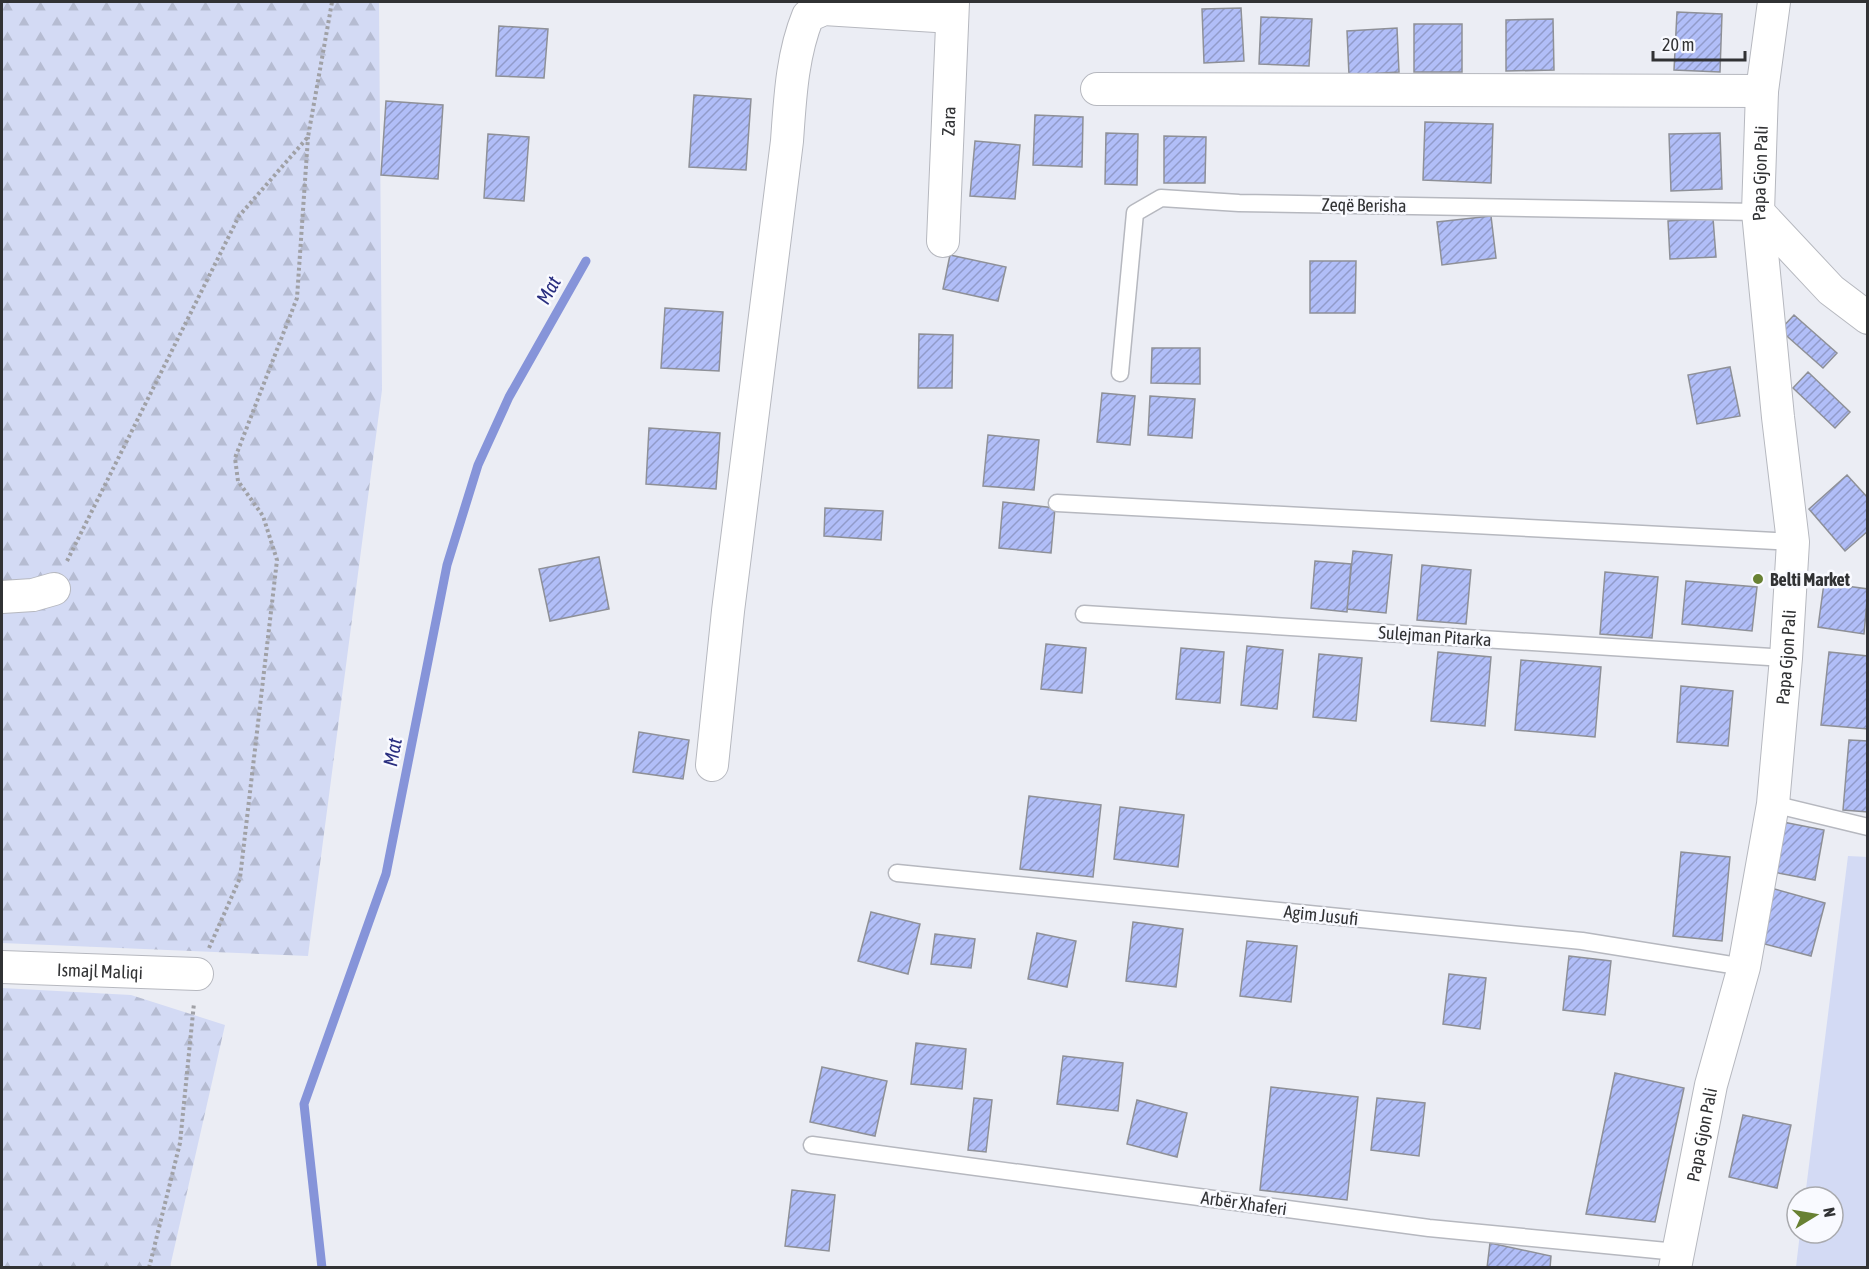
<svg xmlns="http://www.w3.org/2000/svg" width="1869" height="1269" viewBox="0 0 1869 1269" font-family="'Asap Condensed',sans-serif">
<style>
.grass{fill:#d3daf4}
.forest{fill:url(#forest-firs)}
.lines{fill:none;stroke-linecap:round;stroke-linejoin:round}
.stream{stroke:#8694d9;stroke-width:9}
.building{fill:url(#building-hatch);stroke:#8e9097;stroke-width:1.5}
.service-casing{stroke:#b6b8bf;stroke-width:19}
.minor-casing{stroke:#b6b8bf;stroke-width:34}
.path{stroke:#a0a1a6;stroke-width:4;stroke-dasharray:3 3;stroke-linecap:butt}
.service{stroke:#fff;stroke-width:16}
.minor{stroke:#fff;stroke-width:32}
.poi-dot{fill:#688133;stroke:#f9faff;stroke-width:2}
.labels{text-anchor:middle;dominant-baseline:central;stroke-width:5;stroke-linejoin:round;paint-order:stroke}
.street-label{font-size:18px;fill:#313234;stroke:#f9faff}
.poi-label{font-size:18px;font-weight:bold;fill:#313234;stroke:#f9faff;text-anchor:start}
.water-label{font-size:20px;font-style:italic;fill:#292e7f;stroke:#f9faff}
</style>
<defs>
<pattern id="forest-firs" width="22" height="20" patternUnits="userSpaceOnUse" patternTransform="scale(1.5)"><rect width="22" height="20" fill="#d3daf4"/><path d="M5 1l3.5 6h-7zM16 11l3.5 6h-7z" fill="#b6bcd2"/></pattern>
<pattern id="building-hatch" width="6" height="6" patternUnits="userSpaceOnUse" patternTransform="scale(1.5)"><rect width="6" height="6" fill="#b1bef8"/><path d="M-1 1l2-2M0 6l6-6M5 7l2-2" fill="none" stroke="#919bca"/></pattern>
</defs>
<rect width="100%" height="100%" fill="#ebedf4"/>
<!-- grass -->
<path class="grass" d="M1848,856L1868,857L1867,1267H1796L1800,1233H1833V1197H1805Z"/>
<!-- forest -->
<path class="forest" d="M2,2H379L382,390L308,956L2,943Z
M2,988L131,995L225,1025L170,1267H2Z"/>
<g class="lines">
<!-- stream -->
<path class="stream" d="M322,1268L304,1104L386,874L447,565L478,465L509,397L586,261"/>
</g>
<!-- building -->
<path class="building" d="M1241,8L1244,61L1204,63L1202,9Z
M1677,12L1722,14L1720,72L1674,70Z
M1261,17L1312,19L1309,66L1259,64Z
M1553,19L1554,70L1506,71V20Z
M1414,24H1462V72H1414Z
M499,26L548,29L544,78L496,76Z
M1397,28L1399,72L1349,75L1347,31Z
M694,95L751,99L746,170L689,167Z
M386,101L443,105L438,179L381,175Z
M1035,115L1083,117L1082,167L1033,165Z
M1425,122L1493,124L1491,183L1423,180Z
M1106,133L1138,134L1137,185L1105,184Z
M1720,133L1722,189L1671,191L1669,134Z
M488,134L529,137L524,201L484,198Z
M1164,136L1206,137L1205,183H1164Z
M975,141L1020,145L1015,199L970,196Z
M1491,216L1496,258L1442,265L1437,222Z
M1713,218L1716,257L1670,259L1668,221Z
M950,255L1006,267L998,301L943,289Z
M1310,261H1356L1355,313H1310Z
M665,308L723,312L719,371L661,368Z
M1794,315L1837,353L1823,368L1780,330Z
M919,334L953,335L952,388H918Z
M1152,348H1200V384L1151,383Z
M1730,367L1740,416L1697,424L1688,375Z
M1808,372L1850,412L1835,428L1793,388Z
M1102,393L1135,396L1130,445L1097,442Z
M1150,396L1195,399L1192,438L1148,435Z
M649,428L720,433L716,489L646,484Z
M988,435L1039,440L1034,490L983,486Z
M1847,475L1868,498V531L1845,551L1809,509Z
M1003,502L1055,508L1051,553L999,548Z
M825,508L883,511L881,540L824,536Z
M1353,551L1392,555L1386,613L1347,609Z
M599,557L609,609L550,621L539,569Z
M1315,561L1351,564L1347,612L1311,608Z
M1422,565L1471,570L1466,624L1417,620Z
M1605,572L1658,577L1652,638L1600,634Z
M1686,581L1757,587L1752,631L1682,624Z
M1824,583L1868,589L1864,634L1818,627Z
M1046,644L1086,648L1082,693L1041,689Z
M1247,646L1283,650L1277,709L1241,705Z
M1181,648L1224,652L1220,703L1176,699Z
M1438,652L1491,657L1485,726L1431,721Z
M1829,652L1868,656V729L1821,725Z
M1319,654L1362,658L1356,721L1313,717Z
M1521,660L1601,667L1595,737L1515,730Z
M1681,686L1733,691L1728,746L1677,742Z
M639,732L689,740L683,779L633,772Z
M1849,740L1868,741V812L1843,810Z
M1029,796L1101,805L1093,877L1020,869Z
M1120,807L1184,815L1178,867L1114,859Z
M1783,822L1824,830L1815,880L1773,872Z
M1681,852L1730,857L1722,941L1673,936Z
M1771,888L1825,903L1811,956L1757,942Z
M871,912L920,924L908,974L858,961Z
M1133,922L1183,929L1176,987L1126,981Z
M1037,933L1076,941L1067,987L1028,979Z
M935,934L975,939L971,968L931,964Z
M1247,941L1297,946L1291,1002L1240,996Z
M1569,956L1611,961L1605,1015L1563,1010Z
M1449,974L1486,978L1480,1029L1443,1024Z
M916,1043L966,1049L962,1089L911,1084Z
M1063,1056L1123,1063L1118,1111L1057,1104Z
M822,1067L887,1081L875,1136L810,1122Z
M1615,1073L1684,1088L1655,1222L1586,1214Z
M1271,1087L1358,1097L1347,1200L1260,1190Z
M974,1098L992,1100L986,1152L968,1150Z
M1377,1098L1425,1103L1419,1156L1371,1150Z
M1137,1100L1187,1113L1177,1157L1127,1144Z
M1743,1115L1791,1125L1777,1188L1729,1177Z
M792,1190L835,1195L829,1251L785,1246Z
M1490,1243L1551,1256L1550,1268H1487Z"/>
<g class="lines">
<defs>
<path id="service" d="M1120,373L1135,213L1161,198L1239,203L1758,212
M1057,503L1793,542
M1084,614L1786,658
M1773,804L1868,827
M897,873L1582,941L1744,967
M812,1145L1429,1228L1677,1252"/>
<g id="minor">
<path d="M1097,89L1762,91"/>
<path d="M1758,212L1831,290L1868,318"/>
<path id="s1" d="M943,241L953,2"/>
<path d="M2,597L33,595L54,589"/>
<path d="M712,765L728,611L787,141C790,99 792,55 808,16L824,9L952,17"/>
<path id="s2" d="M2,967L197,974"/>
<path id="s3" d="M1675,1268L1711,1085L1744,967L1773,804L1786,658L1793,542L1778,417L1758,212L1762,91L1774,2"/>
</g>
</defs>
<!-- service casing -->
<use href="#service" class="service-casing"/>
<!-- minor casing -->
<use href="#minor" class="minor-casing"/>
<!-- path -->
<path class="path" d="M67,561L239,216L308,137L332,2
M209,948L240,878L277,560L263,516L238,481L235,458L297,298L308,137
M149,1268L180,1143L194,1003"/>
<!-- service -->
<use href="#service" class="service"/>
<!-- minor -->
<use href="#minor" class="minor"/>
</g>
<!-- markers -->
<circle class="poi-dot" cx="1758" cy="579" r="6"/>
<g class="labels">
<!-- street labels -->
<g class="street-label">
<text stroke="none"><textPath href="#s1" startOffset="120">Zara</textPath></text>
<text stroke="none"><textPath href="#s3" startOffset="1108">Papa Gjon Pali</textPath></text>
<text transform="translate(1364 205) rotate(1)">Zeqë Berisha</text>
<text transform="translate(1435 636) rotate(4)">Sulejman Pitarka</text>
<text stroke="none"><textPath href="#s3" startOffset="622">Papa Gjon Pali</textPath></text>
<text transform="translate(1321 915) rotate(6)">Agim Jusufi</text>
<text stroke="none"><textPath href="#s2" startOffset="98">Ismajl Maliqi</textPath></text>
<text stroke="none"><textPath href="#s3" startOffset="136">Papa Gjon Pali</textPath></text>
<text transform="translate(1244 1203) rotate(8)">Arbër Xhaferi</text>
</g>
<!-- poi labels -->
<g class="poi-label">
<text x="1770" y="579">Belti Market</text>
</g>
<!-- water labels -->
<g class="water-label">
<text transform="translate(548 290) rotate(-61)">Mat</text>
<text transform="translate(392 752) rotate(-79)">Mat</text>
</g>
</g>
<!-- border -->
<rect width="1869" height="1269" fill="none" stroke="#313234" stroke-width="6"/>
<!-- north arrow -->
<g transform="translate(1815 1215) rotate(79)"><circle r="28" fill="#f9faff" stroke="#a9aaae" stroke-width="1.5"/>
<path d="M0-4.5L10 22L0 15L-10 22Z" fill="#688133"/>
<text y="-9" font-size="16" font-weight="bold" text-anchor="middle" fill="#313234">N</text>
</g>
<!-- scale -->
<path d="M1653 51v9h92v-9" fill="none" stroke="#313234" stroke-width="3"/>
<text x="1662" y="51" font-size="18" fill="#313234" stroke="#f9faff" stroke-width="4.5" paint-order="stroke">20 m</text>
</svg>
